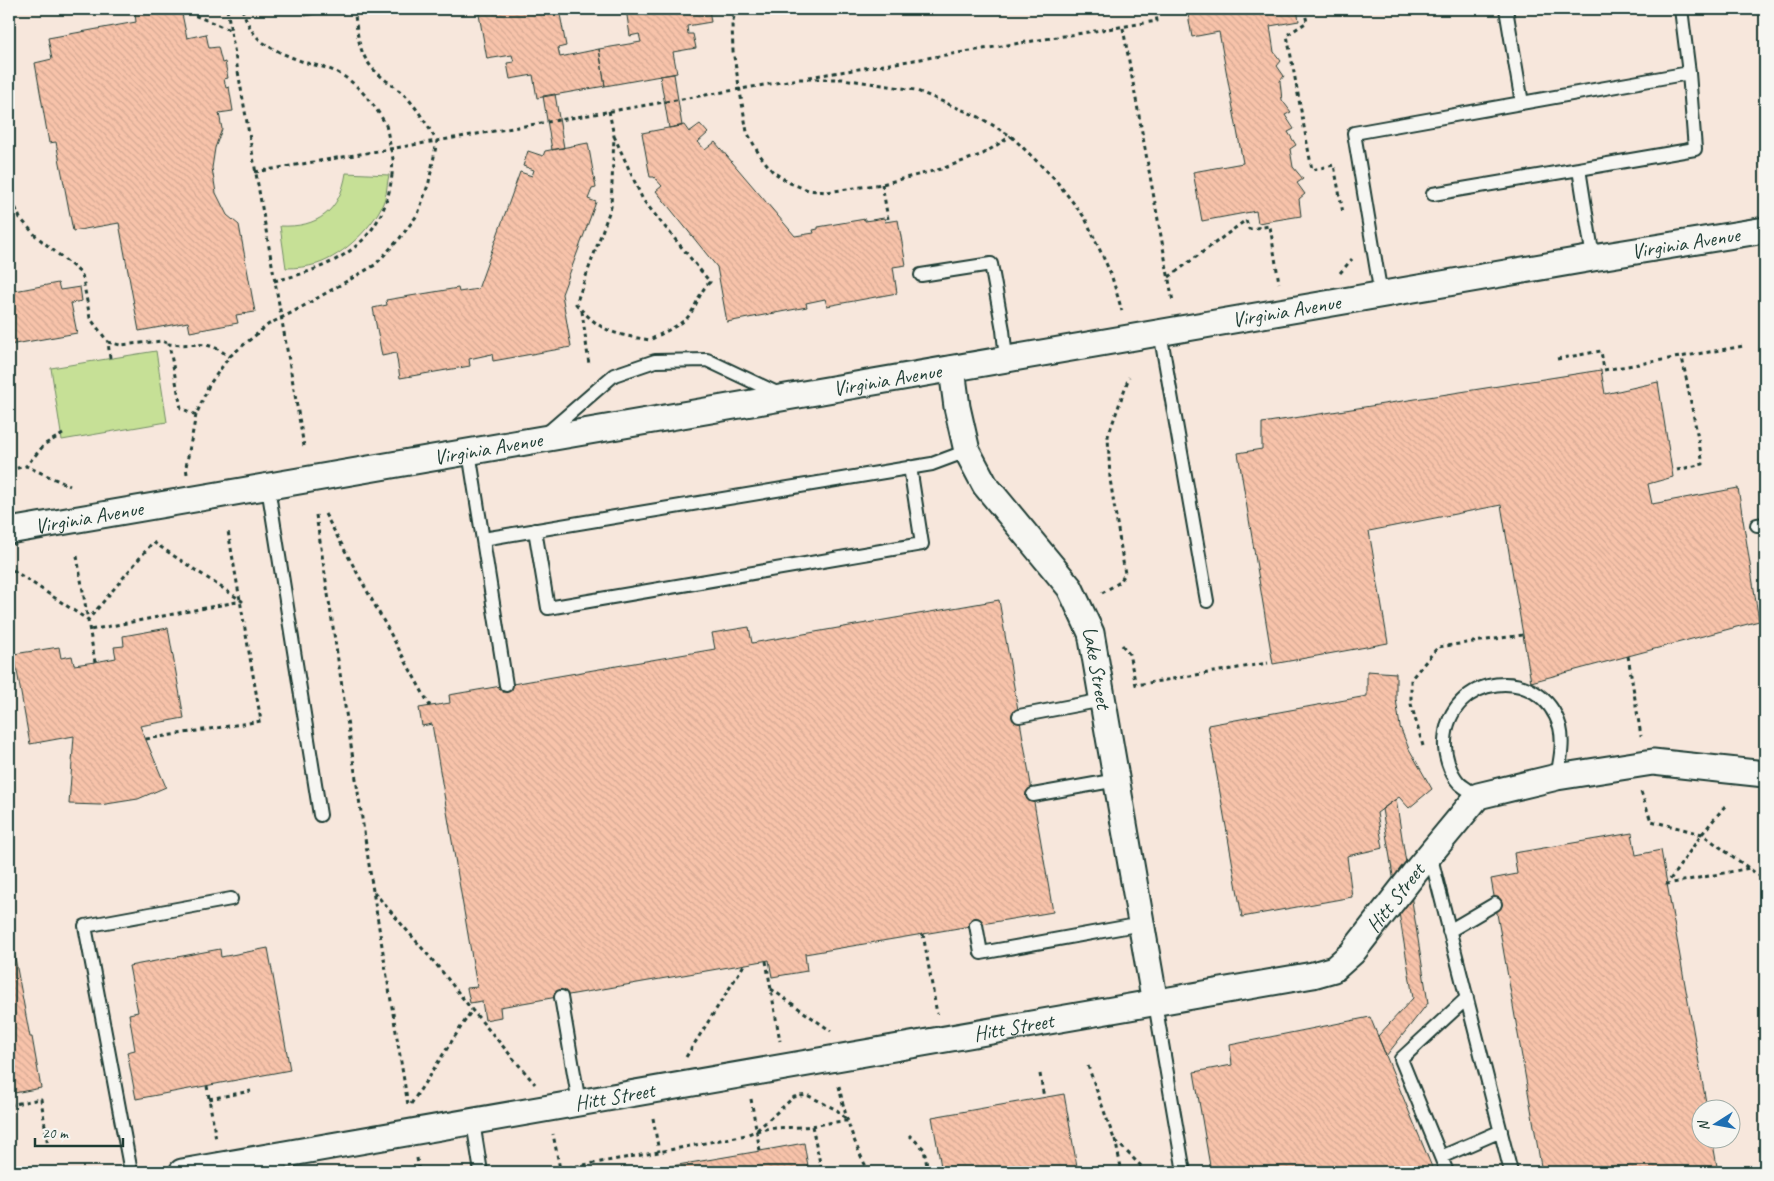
<svg xmlns="http://www.w3.org/2000/svg" width="1774" height="1181" viewBox="0 0 1774 1181" font-family="Caveat,sans-serif">
<style>
.built{fill:#f7e7dc;fill-rule:evenodd}
.garden{fill:#c6e096;stroke:#728e65}
.building{fill:url(#building-back-hatch);stroke:#1f3d34}
.lines{fill:none;stroke-linecap:round;stroke-linejoin:round}
.service-casing{stroke:#1f3d34;stroke-width:16}
.minor-casing{stroke:#1f3d34;stroke-width:29}
.path{stroke:#1f3d34;stroke-width:3;stroke-dasharray:4 4;stroke-linecap:butt}
.service{stroke:#f6f6f2;stroke-width:12}
.minor{stroke:#f6f6f2;stroke-width:25}
.path-bridge{stroke:#1f3d34;stroke-width:3;stroke-dasharray:4 4;stroke-linecap:butt}
.labels{text-anchor:middle;dominant-baseline:central;stroke-width:5;stroke-linejoin:round;paint-order:stroke}
.street-label{font-size:21px;fill:#1f3d34;stroke:#f6f6f2}
</style>
<defs>
<pattern id="building-back-hatch" width="6" height="6" patternUnits="userSpaceOnUse" patternTransform="scale(1.25)"><rect width="6" height="6" fill="#f8c3aa"/><path d="M-1 5l2 2M0 0l6 6M5-1l2 2" fill="none" stroke="#d4a893"/></pattern>
</defs>
<rect width="100%" height="100%" fill="#f6f6f2"/>
<filter id="ink" filterUnits="userSpaceOnUse"><feTurbulence type="fractalNoise" baseFrequency=".02" numOctaves="2"/><feDisplacementMap in="SourceGraphic" scale="10" xChannelSelector="R" yChannelSelector="G"/><feConvolveMatrix kernelMatrix="1 2 1 2 8 2 1 2 1" color-interpolation-filters="sRGB"/></filter>
<g filter="url(#ink)">
<!-- built -->
<path class="built" d="M9,9H1765V1172H9ZM1702,1108H1732V1138H1702Z"/>
<!-- garden -->
<path class="garden" d="M346,173L389,175C387,183 387,191 385,198C377,224 343,256 317,264C307,267 296,268 286,268L280,226C318,228 340,211 346,173Z
M156,351L167,422L62,440L51,368Z"/>
<!-- building -->
<path class="building" d="M155,9H181L187,38L206,34L209,48L218,47L222,63L225,62L228,78L224,79L226,88L229,87L233,111L219,113L222,129L215,148L212,168L216,193L227,215L239,225L255,312L236,315L238,323L190,332L188,322L139,331L119,223L73,231L56,142L49,143L35,63L52,59L48,38L136,22L135,13Z
M304,9H332V11L305,16Z
M478,9H559L566,46L558,48L560,57L599,49L605,86L537,98L533,75L510,79L507,63L514,62L512,55L487,59Z
M626,9H709L711,22L687,26L688,34H693L696,48L673,52L677,73L605,86L599,49L641,42L639,34L630,36Z
M1187,9H1297L1299,21L1270,26L1274,52L1281,61L1277,66L1284,76L1280,81L1282,100L1291,112L1285,115L1294,129L1288,132L1296,145L1290,149L1293,167L1303,179L1297,183L1305,194L1299,199L1301,216L1258,223L1256,211L1202,221L1193,172L1243,163L1219,32L1192,37Z
M674,74L682,126L669,128L660,76Z
M555,94L564,148L552,150L543,96Z
M700,124L708,133L698,142L705,150L715,142L795,236L814,233L813,230L818,229V227L865,219V221L884,218L885,222L898,220L906,265L893,267L897,293L827,306L825,299L806,303L807,307L727,322L717,267L656,191L662,186L654,177H650L642,133L684,125L689,132Z
M588,143L596,188L592,189L588,199L596,202L562,294L571,347L493,361L492,354L469,359L470,366L400,378L396,353L382,356L373,308L387,305L386,300L458,288L459,292L478,289L520,172L532,176L534,170L523,166L528,151L543,156L545,151Z
M58,283L60,290L80,287L82,301L71,303L77,333L9,345V292Z
M1601,370L1605,394L1658,382L1673,477L1648,484L1652,504L1738,488L1759,621L1531,682L1501,505L1369,531L1388,643L1273,664L1238,453L1262,449V423Z
M999,600L1053,912L805,954L807,971L772,977L769,960L500,1007L501,1017L485,1020L482,1001L470,1003L467,988L477,987L432,724L422,726L419,708L450,703L449,695L715,649L712,633L749,627L752,643Z
M168,628L184,718L140,726L166,787L138,799L100,805L69,804L74,736L30,744L14,654L59,647L61,658L72,656L74,665L95,662L116,658L114,647L124,646L123,636Z
M1367,671L1396,673V699L1400,727L1409,749L1432,789L1409,808L1399,797L1377,813L1383,848L1347,856L1352,897L1242,917L1208,725L1367,696Z
M1396,799L1428,1003L1386,1056L1378,1036L1413,998L1382,809Z
M1632,833L1636,855L1661,850L1707,1108H1702V1138H1712L1718,1172H1542L1491,879L1517,874L1514,853Z
M12,942L30,1037H32L41,1088L9,1094V943Z
M268,948L290,1070L136,1099L127,1052L135,1050L129,1014L138,1012L129,966L220,949L221,957Z
M1370,1017L1434,1172H1211L1194,1072L1232,1065L1230,1045Z
M1064,1094L1078,1172H942L932,1117Z
M804,1143L809,1172H637L760,1151Z"/>
<g class="lines">
<defs>
<path id="service" d="M1506,9L1522,103
M1433,194L1579,169
M1593,258L1579,169L1695,149L1689,73L1681,9
M921,275L991,264L1003,330L1006,359
M1381,295L1354,133L1689,73
M1160,332L1207,601
M546,434L614,375L655,361L707,360L781,395
M469,452L506,685
M268,487L320,815
M1757,525L1765,524
M535,530L548,608L922,544L910,467
M483,539L932,464L967,451
M1019,716L1103,700
M1033,795L1117,780
M1478,796C1472,792 1464,788 1459,783C1450,773 1444,755 1445,741C1448,674 1541,662 1560,727C1564,743 1560,761 1557,777
M1430,854L1511,1172
M976,925L981,953L1142,924
M1449,931L1495,904
M561,997L579,1103
M1155,1003L1184,1172
M473,1122L481,1172
M1441,1157L1501,1131
M131,1172L85,926L231,899
M1447,1172L1401,1059L1467,998"/>
<g id="minor">
<path id="s1" d="M952,369L957,407L967,451L985,485L1070,588L1091,633L1155,1003"/>
<path id="s2" d="M9,531L1593,258L1765,230"/>
<path id="s3" d="M182,1172L1313,975L1334,969L1352,953L1416,871L1478,796L1557,777L1653,762L1765,774"/>
</g>
</defs>
<!-- service casing -->
<use href="#service" class="service-casing"/>
<!-- minor casing -->
<use href="#minor" class="minor-casing"/>
<!-- path -->
<path class="path" d="M191,9L194,15L230,30
M227,9L304,446
M242,9C246,19 250,31 259,39C268,48 294,59 307,63C318,66 330,68 340,74C359,85 375,105 386,125
M736,9L732,24L733,51L747,132L759,154L773,172L790,183L808,190L827,192L882,184L941,169L983,154L1011,136
M1304,9L1307,22L1287,35L1312,170L1334,165L1343,213
M9,10L12,9
M1123,28L1173,302
M809,77L1157,21L1155,9
M609,111L614,136
M614,136L643,200L710,282C699,291 697,307 687,318C679,326 660,334 650,340C614,334 602,333 576,304L611,207Z
M255,172L799,79H843L915,90L979,117L1011,136L1054,178L1085,218L1111,274L1122,311
M882,184L888,219
M9,193L20,218L36,236L82,274L90,318L108,342
M1340,273L1352,259
M1169,277L1246,220L1249,229L1270,226L1279,283
M274,281C336,267 384,243 392,175
M582,311L589,365
M110,358L108,342L120,345L162,341L169,344
M1557,359L1601,351L1604,370L1744,346
M196,415L181,408L169,344C196,347 207,338 229,357
M63,434L45,444L26,466L70,486
M9,470L26,466
M1677,470L1703,464L1682,357
M187,474L186,467L196,415L209,385L229,357L269,324L293,312L375,265L400,238L418,214L429,182L437,141C426,124 416,105 401,92C389,82 375,74 367,61C357,46 357,26 354,9
M325,514L430,706
M316,515L373,891L408,1105
M77,556L95,662
M13,570L88,620L153,542L242,601L90,630
M1102,593L1120,582L1125,574L1110,479L1108,436L1129,377
M1122,645L1129,654L1136,685L1268,663
M1628,656L1641,736
M146,739L261,721L228,531
M1423,746L1411,704V679L1438,647L1523,635
M1641,792L1651,821L1702,834L1765,880
M1725,806L1702,834L1667,884L1750,868
M374,892L440,969L472,1010L535,1084
M923,934L937,1014
M766,961L780,1041
M771,989L831,1031
M686,1057L744,965
M1088,1066L1114,1139L1147,1172
M1040,1074L1044,1098
M207,1086L216,1140
M839,1086C845,1116 854,1145 869,1172
M209,1099L251,1091
M751,1099L760,1151
M411,1104L472,1010
M9,1105L41,1099L48,1146
M653,1118L659,1152
M812,1126L822,1172
M9,1129L13,1152
M757,1130L794,1097L807,1095L837,1110L846,1119
M909,1135L924,1149L928,1172
M1115,1139L1122,1172
M417,1158L419,1172
M560,1169L659,1152L746,1135C766,1125 790,1129 812,1126C825,1124 835,1121 848,1121
M531,1172L560,1169L553,1134"/>
<!-- service -->
<use href="#service" class="service"/>
<!-- minor -->
<use href="#minor" class="minor"/>
<!-- path-bridge -->
<path class="path-bridge" d="M386,125L393,159L392,175"/>
</g>
</g>
<g class="labels">
<!-- street labels -->
<g class="street-label">
<text stroke="none"><textPath href="#s2" startOffset="1701">Virginia Avenue</textPath></text>
<text stroke="none"><textPath href="#s2" startOffset="1296">Virginia Avenue</textPath></text>
<text stroke="none"><textPath href="#s2" startOffset="891">Virginia Avenue</textPath></text>
<text stroke="none"><textPath href="#s2" startOffset="486">Virginia Avenue</textPath></text>
<text stroke="none"><textPath href="#s2" startOffset="81">Virginia Avenue</textPath></text>
<text stroke="none"><textPath href="#s1" startOffset="340">Lake Street</textPath></text>
<text stroke="none"><textPath href="#s3" startOffset="1264">Hitt Street</textPath></text>
<text stroke="none"><textPath href="#s3" startOffset="844">Hitt Street</textPath></text>
<text stroke="none"><textPath href="#s3" startOffset="439">Hitt Street</textPath></text>
</g>
</g>
<!-- margin -->
<rect width="1774" height="1181" fill="none" stroke="#f6f6f2" stroke-width="30"/>
<rect x="15" y="15" width="1744" height="1151" fill="none" stroke="#1f3d34" stroke-width="2" filter="url(#ink)"/>
<!-- north arrow -->
<g transform="translate(1716 1124) rotate(259)"><circle r="24" fill="#f6f6f2" stroke="#a0aca6"/>
<path d="M0-4L9 19L0 12L-9 19Z" fill="#1f6fb2"/>
<text y="-8" font-size="14" font-weight="bold" text-anchor="middle" fill="#1f3d34">N</text>
</g>
<!-- scale -->
<path d="M35 1138v8h88v-8" fill="none" stroke="#1f3d34" stroke-width="2.5"/>
<text x="42" y="1138" font-size="15" fill="#1f3d34" stroke="#f6f6f2" stroke-width="4" paint-order="stroke">20 m</text>
</svg>
